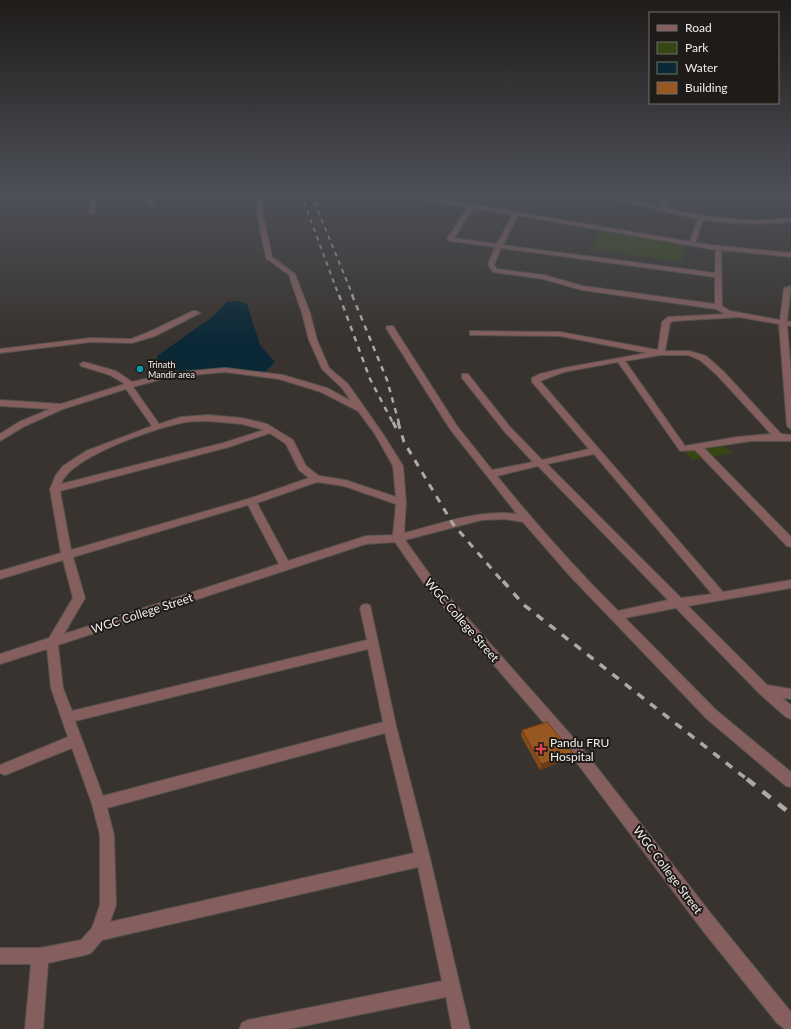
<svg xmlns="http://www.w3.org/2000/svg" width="791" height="1029" viewBox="0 0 791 1029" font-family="Lato,sans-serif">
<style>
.green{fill:#384614}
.water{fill:#0b2837}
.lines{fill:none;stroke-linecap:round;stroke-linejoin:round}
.minor-casing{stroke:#56514d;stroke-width:2}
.tertiary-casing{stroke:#56514d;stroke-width:2}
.minor{fill:#855f5e;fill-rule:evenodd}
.tertiary{fill:#855f5e;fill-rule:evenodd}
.rail-far4{stroke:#ada9a5;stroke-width:2;stroke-dasharray:4.5 4.5;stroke-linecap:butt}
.rail-far3{stroke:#ada9a5;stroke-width:2.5;stroke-dasharray:5.5 5.5;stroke-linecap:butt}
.rail-far2{stroke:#ada9a5;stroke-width:3;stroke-dasharray:7 7;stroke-linecap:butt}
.rail-far1{stroke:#ada9a5;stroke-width:3.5;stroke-dasharray:8 8;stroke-linecap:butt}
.rail{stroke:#ada9a5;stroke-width:4.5;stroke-dasharray:10 10;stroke-linecap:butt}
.wall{fill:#834a1c}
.shaded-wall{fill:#6a3c16}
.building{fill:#985620;stroke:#6a3c16}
.culture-dot{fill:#0f9aa8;stroke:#1e1b19;stroke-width:1.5}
.health-dot{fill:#e0444e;stroke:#1e1b19;stroke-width:1.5}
.labels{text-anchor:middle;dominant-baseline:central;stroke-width:4;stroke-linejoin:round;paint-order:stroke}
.far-poi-label{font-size:9px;fill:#f1edea;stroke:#1e1b19;text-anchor:start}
.near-street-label{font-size:12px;fill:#f1edea;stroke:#1e1b19}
.near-poi-label{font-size:12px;fill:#f1edea;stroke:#1e1b19;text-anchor:start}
</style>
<rect width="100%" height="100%" fill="#38332f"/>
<!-- green -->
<path class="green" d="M601,229L685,243L681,262L591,249Z
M720,444L733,453L692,460L684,450Z"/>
<!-- water -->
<path class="water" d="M239,301L247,304L260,345L275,362L265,372L225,370L181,372L157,362V356L212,317L227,302Z"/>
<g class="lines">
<defs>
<path id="minor" d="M91,194H97L95,213L92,215L89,213Z
M148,194H154V206L149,205Z
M262,194H268L262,209L272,257L295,274L310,313L317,340L329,368L348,384L383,434L403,466L406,502L404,533C440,524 479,509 517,514L450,429L386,328L387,326H393L457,426L492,470L533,462L504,431L462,378V374H468L510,427L542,460L589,449L532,382V378L540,374L564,368L647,353L560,336L473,335H470V331L560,332L658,350L662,322L668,317L725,314L716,309L582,290L543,279L493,272L488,265L495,247L450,241L447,239L469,206L474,207L454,238L497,244L512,215L515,213L518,215L503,245L715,273L716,248L721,247L722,306L730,311L780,320L784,288L791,286L787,321L791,322V326L787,325L791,373V429L787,426L779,324L739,317L673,321L670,323L665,351H689L706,356L723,371L781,434L791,435V441H751L704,448L791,537V547L787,546L695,450L680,451L618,362L564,372L540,381L723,592L791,580V588L688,606L767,685L791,689V699L782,698L791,705V719L786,717L760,694L676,608L625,618L716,710L791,772V787L786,786L706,718L570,576L523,522L505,519L482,520L405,540L433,579L578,743L712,915L791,1012V1029H785L777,1023L700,927L568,751L425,585L395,542L366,544L58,645L63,688L72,711L367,640L360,608L362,605L366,604L370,605L396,726L430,858L470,1029H452L446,997L289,1029H239L242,1023L248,1020L442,981L418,867L102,940L91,953L85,955L48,963L43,1029H25L31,964H0V948H40L81,940L92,928L100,905V835L92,804L72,748L5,775L0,773V765L68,737L51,688L47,649L0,664V654L49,638L73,598L63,560L0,579V571L61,553L50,489L56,475L63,466L86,451L152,426L126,389L63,409L25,426L0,441V434L19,422L50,409L0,406V400L61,404L125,384L110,375L81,366L80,364L84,362L116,371L132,382L169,373L225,368L283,375L327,388L351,401L342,388L322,369L309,340L302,313L289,275L266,258L256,209ZM501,248L715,277V304L583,286L544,275L497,269L494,265ZM661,355H688L700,360L717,375L771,434L737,437L685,446L625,361ZM225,372L279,379L321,392L358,411L375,434L393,466L396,497L345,480L319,476L306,466L293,440L267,424L242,418L208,415L181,417L159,424L133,387L169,377ZM208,421L242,424L264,430L223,443L61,484C70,457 153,429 181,423C189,421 199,421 208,421ZM270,433L286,444L299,470L309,478L248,499L71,550L60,491L229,447ZM594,454L712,594L681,598L547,464ZM538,466L668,600L618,611C575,568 535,523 497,476ZM317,482L344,486L396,504L393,535L366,536L288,561L257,503ZM248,505L279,564L64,634L85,598L73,557ZM368,649L383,722L103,796L75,721ZM385,733L414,853L110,922L116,905L114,835L107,808Z
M593,194H605L663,208L658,200L660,194H666L664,200L669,209C710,218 749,223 791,218V222C761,225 733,224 703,220L695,244L692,246L689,244L698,219Z
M193,311H196L200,313L155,336L132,343L91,342L0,353V349L91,338L131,339L149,332Z"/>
<path id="tertiary" d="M394,194H409L711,245L791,253V257L711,249Z"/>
</defs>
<!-- minor casing -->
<use href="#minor" class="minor-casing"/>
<!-- tertiary casing -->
<use href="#tertiary" class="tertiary-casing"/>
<!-- minor -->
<use href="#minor" class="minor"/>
<!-- tertiary -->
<use href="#tertiary" class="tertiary"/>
<!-- rail-far4 -->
<path class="rail-far4" d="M301,194L339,296
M311,194L353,296"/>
<!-- rail-far3 -->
<path class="rail-far3" d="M339,295L370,379L393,423
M352,295L387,380L399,423"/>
<!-- rail-far2 -->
<path class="rail-far2" d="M393,422L396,428
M398,422L404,442L453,524L503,582"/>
<!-- rail-far1 -->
<path class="rail-far1" d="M503,581L524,605L748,780"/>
<!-- rail -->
<path class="rail" d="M747,779L791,814"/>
</g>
<!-- wall -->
<path class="wall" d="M522,730L573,753L572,758L540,770L521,736Z"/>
<!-- shaded-wall -->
<path class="shaded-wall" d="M573,753L572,758L540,770L541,764Z"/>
<!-- building -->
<path class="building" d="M547,722L573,753L541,764L522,730Z"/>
<!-- sky -->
<linearGradient id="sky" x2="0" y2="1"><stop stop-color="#1f1c1a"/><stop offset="0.57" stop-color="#4d5058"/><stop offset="1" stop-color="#4d5058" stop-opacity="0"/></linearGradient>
<rect width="791" height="339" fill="url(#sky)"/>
<!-- markers -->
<circle class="culture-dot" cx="140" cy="369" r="4"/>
<path class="health-dot" d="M539 743h4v4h4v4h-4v4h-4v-4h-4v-4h4z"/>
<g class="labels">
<!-- far-poi labels -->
<g class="far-poi-label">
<text x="148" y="364">Trinath<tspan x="148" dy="10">Mandir area</tspan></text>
</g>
<!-- near-street labels -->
<g class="near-street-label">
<text transform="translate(142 613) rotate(-18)">WGC College Street</text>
<text transform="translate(462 620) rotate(49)">WGC College Street</text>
<text transform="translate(668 870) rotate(53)">WGC College Street</text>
</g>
<!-- near-poi labels -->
<g class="near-poi-label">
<text x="550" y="742">Pandu FRU<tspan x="550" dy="14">Hospital</tspan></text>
</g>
</g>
<!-- legend -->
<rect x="649" y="12" width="130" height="92" fill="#1e1b19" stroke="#726f6d"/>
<rect x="657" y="25" width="20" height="6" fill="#855f5e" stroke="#726f6d"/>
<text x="685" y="32" font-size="12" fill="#f1edea">Road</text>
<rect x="657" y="42" width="20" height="12" fill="#384614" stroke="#726f6d"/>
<text x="685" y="52" font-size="12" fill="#f1edea">Park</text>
<rect x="657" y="62" width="20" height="12" fill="#0b2837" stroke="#726f6d"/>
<text x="685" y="72" font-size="12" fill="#f1edea">Water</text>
<rect x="657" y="82" width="20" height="12" fill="#985620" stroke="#726f6d"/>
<text x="685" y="92" font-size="12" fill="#f1edea">Building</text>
</svg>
